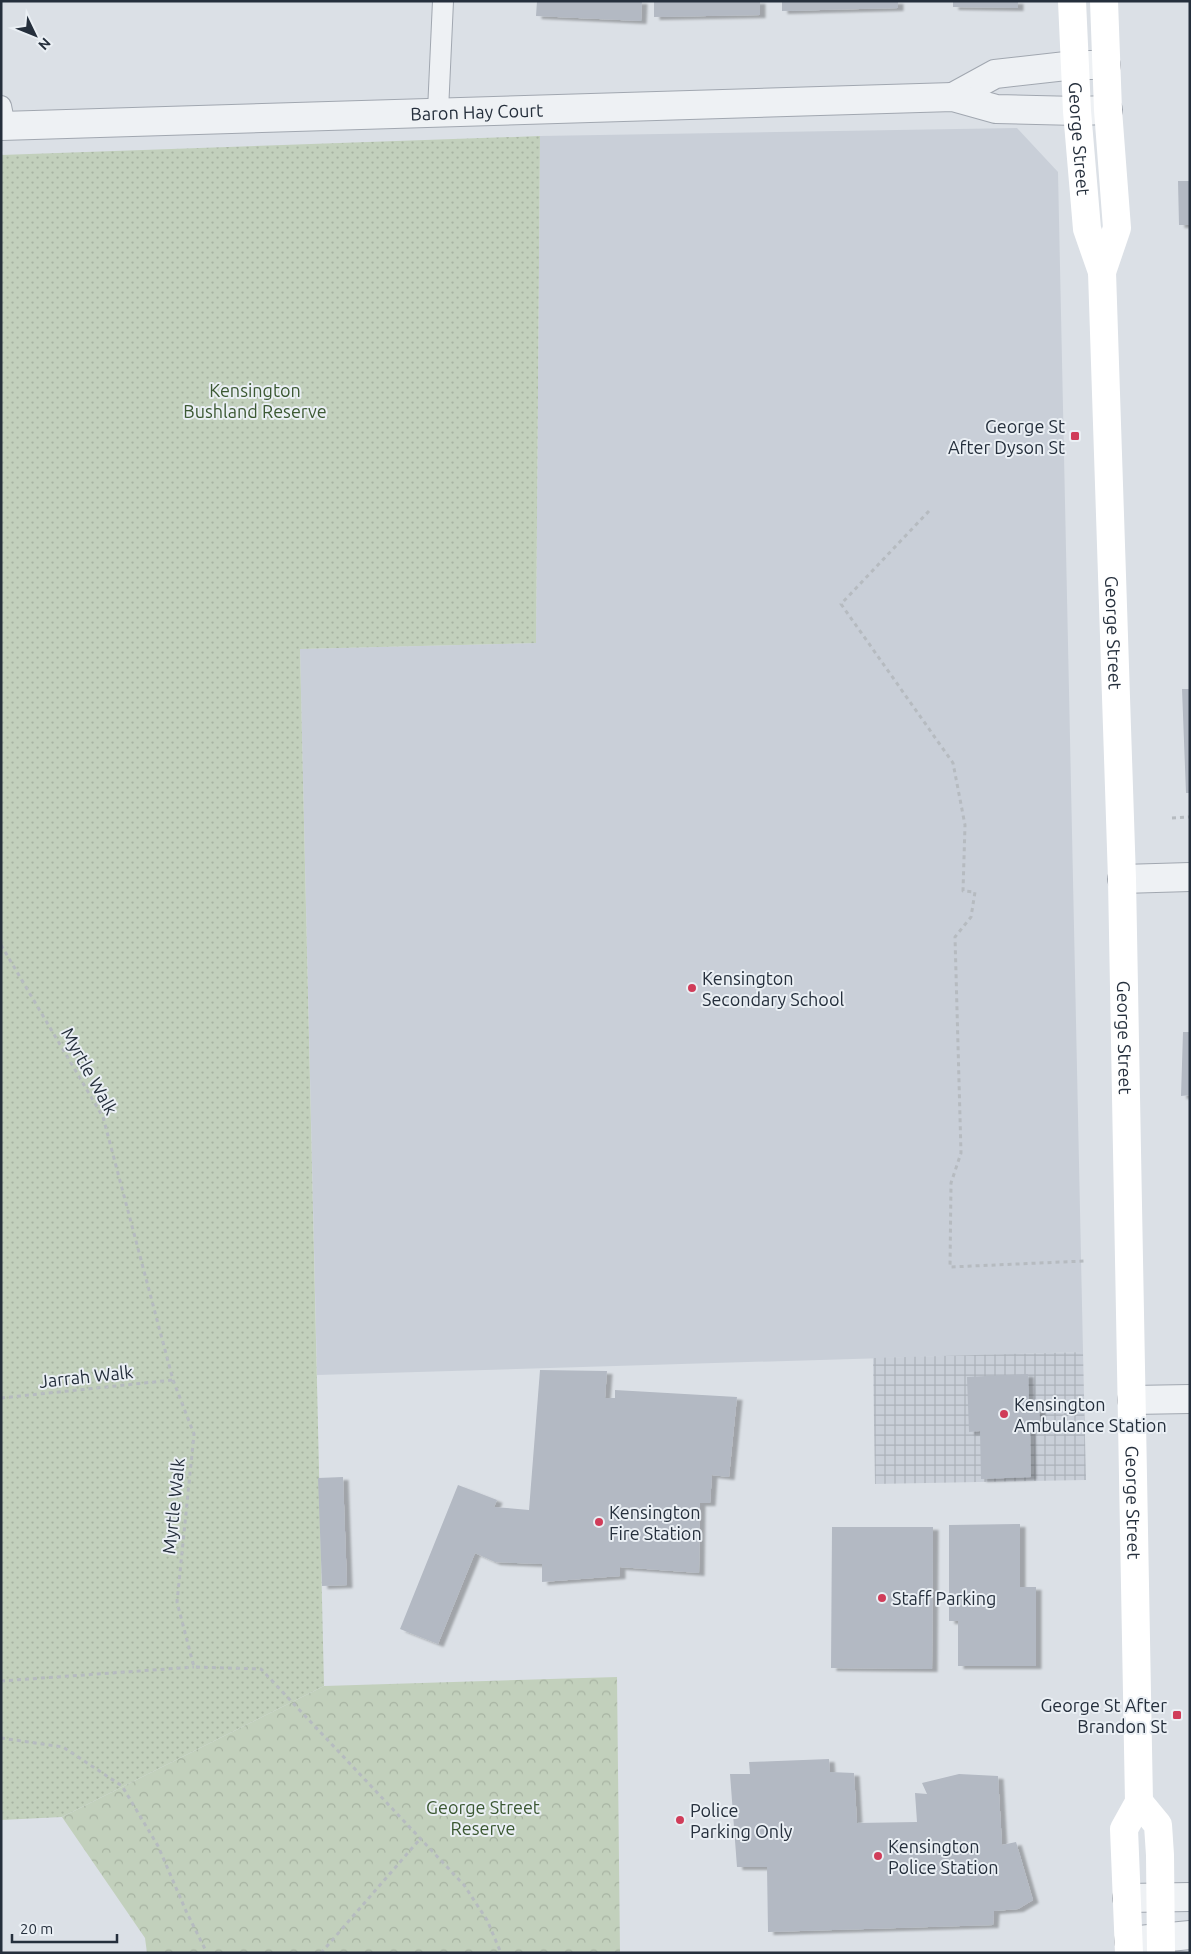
<svg xmlns="http://www.w3.org/2000/svg" width="1191" height="1954" viewBox="0 0 1191 1954" font-family="Ubuntu,sans-serif">
<style>
.built{fill:#c9cfd8}
.industrial{fill:url(#industrial-grid)}
.grass{fill:url(#grass-dots)}
.forest{fill:url(#forest-crowns)}
.building{fill:#b3b9c3;filter:url(#shadow)}
.lines{fill:none;stroke-linecap:round;stroke-linejoin:round}
.lane-casing{stroke:#a1a7b0;stroke-width:22}
.street-casing{stroke:#a1a7b0;stroke-width:30}
.path{stroke:#b6bbc0;stroke-width:3;stroke-dasharray:4 4;stroke-linecap:butt}
.lane{stroke:#eef1f4;stroke-width:20}
.street{stroke:#eef1f4;stroke-width:28}
.secondary{stroke:#fff;stroke-width:28}
.poi-dot{fill:#d03c59;stroke:#eaeff4;stroke-width:2}
.labels{text-anchor:middle;dominant-baseline:central;stroke-width:4;stroke-linejoin:round;paint-order:stroke}
.street-label{font-size:18px;fill:#252f3c;stroke:#eaeff4}
.park-label{font-size:18px;fill:#3b5832;stroke:#eaeff4}
.poi-label{font-size:18px;fill:#252f3c;stroke:#eaeff4;text-anchor:start}
</style>
<defs>
<pattern id="industrial-grid" width="8" height="8" patternUnits="userSpaceOnUse" patternTransform="scale(1.25)"><rect width="8" height="8" fill="#c9cfd8"/><path d="M0 4h8M4 0v8" fill="none" stroke="#acb2ba"/></pattern>
<pattern id="grass-dots" width="8" height="8" patternUnits="userSpaceOnUse" patternTransform="scale(1.25)"><rect width="8" height="8" fill="#c2d0bc"/><path d="M2 2h.1M6 6h.1" fill="none" stroke="#a7b3a2" stroke-width="1.8" stroke-linecap="round"/></pattern>
<pattern id="forest-crowns" width="20" height="18" patternUnits="userSpaceOnUse" patternTransform="scale(1.25)"><rect width="20" height="18" fill="#c2d0bc"/><path d="M2 6a3 3 0 1 1 6 0M12 15a3 3 0 1 1 6 0" fill="none" stroke="#a7b3a2"/></pattern>
<filter id="shadow"><feDropShadow dx="5.5" dy="3" stdDeviation="1" flood-color="#0004"/></filter>
</defs>
<rect width="100%" height="100%" fill="#dbe0e6"/>
<!-- built -->
<path class="built" d="M1017,128L1058,172L1083,1352L317,1375L300,649L536,643L540,136Z"/>
<!-- industrial -->
<path class="industrial" d="M1083,1352L1086,1480L875,1484L873,1358Z"/>
<!-- grass -->
<path class="grass" d="M540,136L536,643L300,649L324,1686L62,1817L1,1820V155Z"/>
<!-- forest -->
<path class="forest" d="M617,1677L620,1953H147L145,1938L62,1817L324,1686Z"/>
<!-- building -->
<path class="building" d="M537,1H642L641,21L536,16Z
M654,1H760V15L654,17Z
M782,1H898V8L782,11Z
M953,1H1018V8L953,7Z
M1178,181H1190V225H1179Z
M1182,689H1190V793H1186Z
M1183,1032H1190V1095L1181,1096Z
M540,1370L607,1371L605,1398H615V1390L737,1397L729,1477L712,1475L710,1503H700L699,1573L620,1567V1576L542,1582V1564L495,1562L475,1553L438,1644L400,1629L458,1485L497,1500L494,1507L529,1510Z
M1028,1374L1029,1400L1039,1399L1040,1429H1030L1031,1477L981,1479L980,1431L969,1432L967,1377Z
M343,1477L347,1585L322,1586L318,1478Z
M1020,1524V1587H1036V1666H958V1621H949V1525Z
M832,1527H933L932,1669L831,1668Z
M829,1759L830,1772L854,1773L857,1823L917,1822L915,1793L927,1794L922,1783L959,1774L998,1776L1002,1845L1016,1842L1033,1900L1018,1909L994,1911L993,1925L768,1932L767,1867H737L730,1774H750L749,1762Z"/>
<g class="lines">
<defs>
<path id="lane" d="M1,106L5,126
M438,111L443,1"/>
<g id="street">
<path d="M953,97L995,74L1075,65H1106"/>
<path id="s1" d="M1,126L953,97L996,109L1077,111L1108,110"/>
<path d="M1122,879L1190,877"/>
<path d="M1132,1400L1190,1399"/>
<path d="M1127,1898L1190,1897"/>
<path d="M1129,1941L1190,1935"/>
</g>
</defs>
<!-- lane casing -->
<use href="#lane" class="lane-casing"/>
<!-- street casing -->
<use href="#street" class="street-casing"/>
<!-- path -->
<path class="path" d="M929,511L841,604L953,763L965,825L963,891L975,892L971,917L955,937L961,1153L951,1183L950,1267L1084,1261
M1172,818L1190,817
M1,945L103,1117L173,1380L194,1434L177,1602L194,1667L261,1669L464,1885L487,1920L501,1953
M1,1398L173,1380
M1,1681L194,1667
M1,1738L63,1747L122,1786L158,1846L186,1911L207,1953
M321,1953L420,1839"/>
<!-- lane -->
<use href="#lane" class="lane"/>
<!-- street -->
<use href="#street" class="street"/>
<!-- secondary -->
<g class="secondary">
<path id="s2" d="M1072,1L1077,111L1087,229L1102,272L1122,879L1139,1802L1124,1829L1129,1953"/>
<path d="M1102,272L1117,228L1108,110L1104,1"/>
<path d="M1139,1802L1158,1825L1160,1855L1161,1953"/>
</g>
</g>
<!-- markers -->
<g class="poi-dot">
<rect x="1070" y="431" width="10" height="10" rx="2.5"/>
<circle cx="692" cy="988" r="5"/>
<circle cx="1004" cy="1414" r="5"/>
<circle cx="599" cy="1522" r="5"/>
<circle cx="882" cy="1598" r="5"/>
<rect x="1172" y="1710" width="10" height="10" rx="2.5"/>
<circle cx="680" cy="1820" r="5"/>
<circle cx="878" cy="1856" r="5"/>
</g>
<g class="labels">
<!-- street labels -->
<g class="street-label">
<text stroke="none"><textPath href="#s1" startOffset="476">Baron Hay Court</textPath></text>
<text stroke="none"><textPath href="#s2" startOffset="138">George Street</textPath></text>
<text stroke="none"><textPath href="#s2" startOffset="635">George Street</textPath></text>
<text stroke="none"><textPath href="#s2" startOffset="1040">George Street</textPath></text>
<text transform="translate(90 1071) rotate(61)">Myrtle Walk</text>
<text transform="translate(86 1376) rotate(-6)">Jarrah Walk</text>
<text stroke="none"><textPath href="#s2" startOffset="1505">George Street</textPath></text>
<text transform="translate(173 1506) rotate(-84)">Myrtle Walk</text>
</g>
<!-- park labels -->
<g class="park-label">
<text x="255" y="390">Kensington<tspan x="255" dy="21">Bushland Reserve</tspan></text>
<text x="483" y="1807">George Street<tspan x="483" dy="21">Reserve</tspan></text>
</g>
<!-- poi labels -->
<g class="poi-label">
<text x="1065" y="426" text-anchor="end">George St<tspan x="1065" dy="21">After Dyson St</tspan></text>
<text x="702" y="978">Kensington<tspan x="702" dy="21">Secondary School</tspan></text>
<text x="1014" y="1404">Kensington<tspan x="1014" dy="21">Ambulance Station</tspan></text>
<text x="609" y="1512">Kensington<tspan x="609" dy="21">Fire Station</tspan></text>
<text x="892" y="1598">Staff Parking</text>
<text x="1167" y="1705" text-anchor="end">George St After<tspan x="1167" dy="21">Brandon St</tspan></text>
<text x="690" y="1810">Police<tspan x="690" dy="21">Parking Only</tspan></text>
<text x="888" y="1846">Kensington<tspan x="888" dy="21">Police Station</tspan></text>
</g>
</g>
<!-- border -->
<rect width="1191" height="1954" fill="none" stroke="#252f3c" stroke-width="5"/>
<!-- north arrow -->
<g transform="translate(35 35) rotate(133)" stroke="#eaeff4" stroke-width="4" paint-order="stroke">
<path d="M0-4L9 19L0 12L-9 19Z" fill="#252f3c"/>
<text y="-8" font-size="14" font-weight="bold" text-anchor="middle" fill="#252f3c">N</text>
</g>
<!-- scale -->
<path d="M12 1934v8h105v-8" fill="none" stroke="#252f3c" stroke-width="2.5"/>
<text x="20" y="1934" font-size="15" fill="#252f3c" stroke="#eaeff4" stroke-width="4" paint-order="stroke">20 m</text>
</svg>
